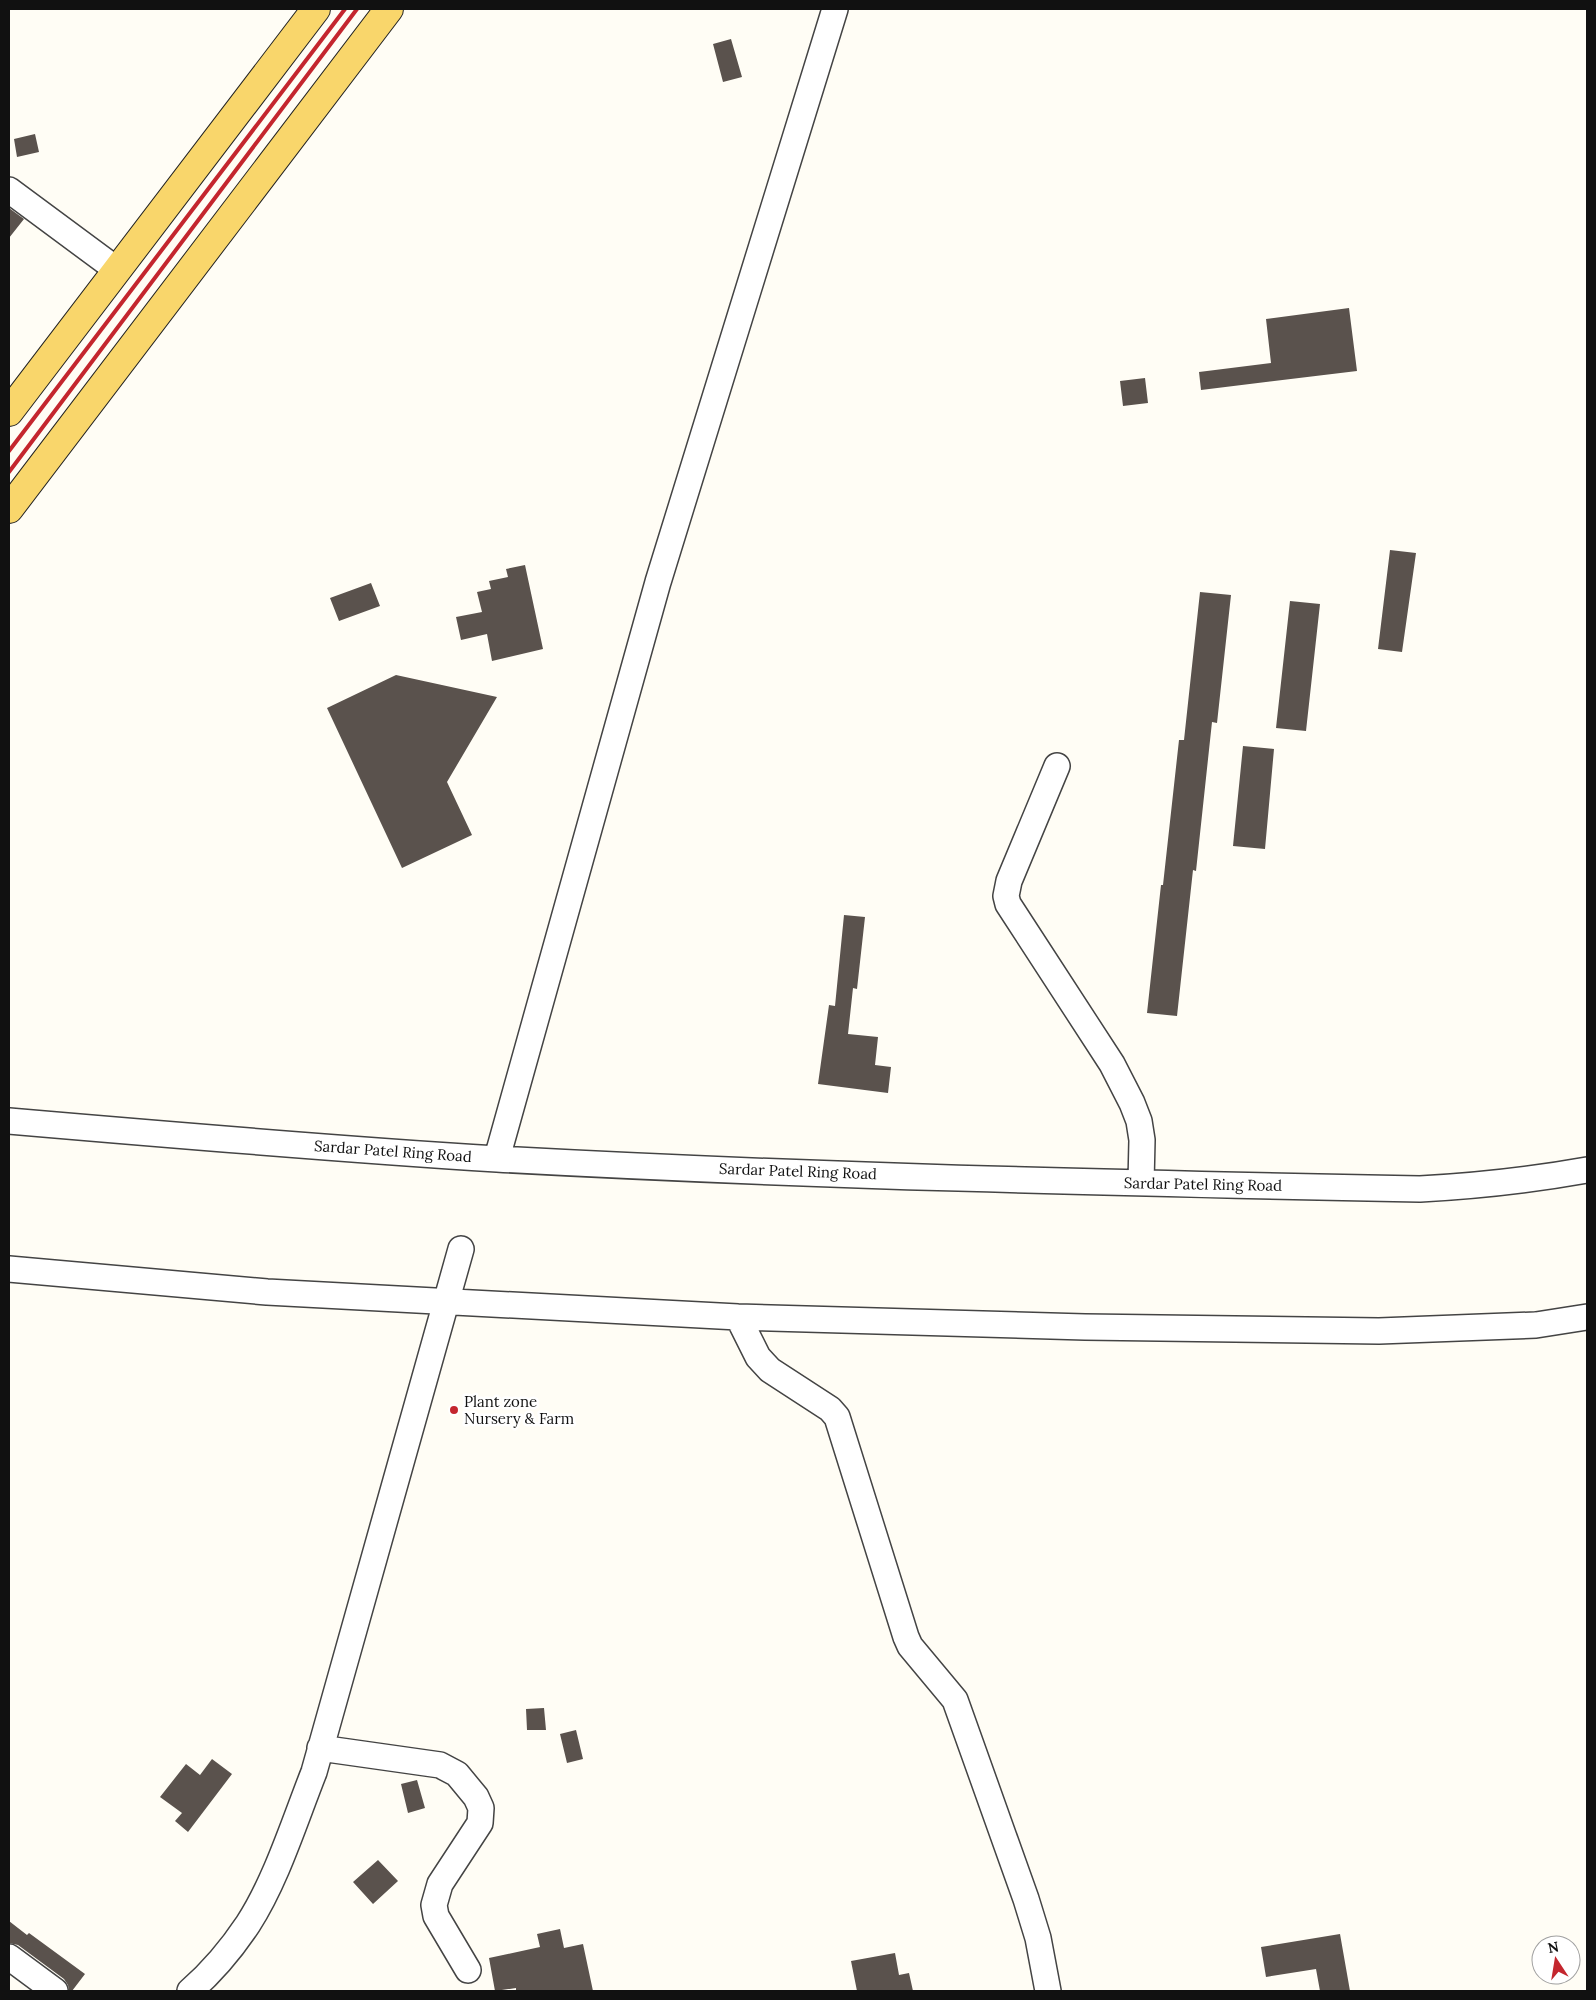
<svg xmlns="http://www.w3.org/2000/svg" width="1596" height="2000" viewBox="0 0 1596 2000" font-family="Lora,serif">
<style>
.building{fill:#5a524d}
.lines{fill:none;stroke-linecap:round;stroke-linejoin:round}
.minor-casing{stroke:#444;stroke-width:28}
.major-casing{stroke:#222;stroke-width:30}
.minor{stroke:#fff;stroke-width:25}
.major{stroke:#f9d66b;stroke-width:28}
.rail{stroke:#c4262e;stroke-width:4}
.poi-dot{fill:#c4262e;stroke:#fff;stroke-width:2}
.labels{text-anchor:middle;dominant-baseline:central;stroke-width:5;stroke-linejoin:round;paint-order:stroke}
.street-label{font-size:15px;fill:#111;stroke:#fff}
.poi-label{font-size:15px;fill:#111;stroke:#fff;text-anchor:start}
</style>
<rect width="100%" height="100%" fill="#fffdf5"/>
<!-- building -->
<path class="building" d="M731,39L742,77L723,82L713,44Z
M35,134L39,152L17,157L14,139Z
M9,208L24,219L9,238Z
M1349,308L1357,371L1201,390L1199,372L1271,363L1266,319Z
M1145,378L1148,403L1123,406L1120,381Z
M1390,550L1416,553L1402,652L1378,649Z
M525,565L543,649L492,661L487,634L461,640L456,617L482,612L477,592L491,589L489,581L508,577L506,569Z
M371,583L380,606L339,621L330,598Z
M1200,592L1231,595L1217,723L1212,722L1196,871L1193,870L1177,1016L1147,1013L1161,885H1163L1179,740H1184Z
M1290,601L1320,604L1306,731L1276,728Z
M396,675L497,697L447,782L472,835L402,868L327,708Z
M1243,746L1274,749L1265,849L1233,846Z
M844,915L865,917L857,989L853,988L848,1034L878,1037L875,1065L891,1067L888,1093L818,1084L829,1005L835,1006Z
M544,1708L546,1730H527L526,1709Z
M576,1730L583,1759L567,1763L560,1734Z
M212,1759L232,1774L188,1832L175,1821L182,1813L160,1797L186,1764L200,1775Z
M417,1780L425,1808L408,1813L401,1784Z
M378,1860L398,1881L373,1904L353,1882Z
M9,1921L27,1935L29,1933L85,1974L72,1991H69L68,1985L64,1979L18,1945L9,1943Z
M560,1929L564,1948L583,1944L593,1991H516V1988L495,1991L489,1958L540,1947L537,1934Z
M1340,1934L1350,1991H1320L1316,1969L1266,1977L1261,1947Z
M895,1953L899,1975L909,1973L913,1991H857L851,1961Z"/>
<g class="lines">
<defs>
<path id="minor" d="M9,190L117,270
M1057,766L1009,881L1006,896L1008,904L1112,1064L1132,1103L1139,1121L1142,1140L1141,1183
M9,1121C171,1135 334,1149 497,1159C804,1176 1112,1183 1420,1189C1476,1186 1531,1180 1587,1170
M497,1158L658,582L835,9
M9,1269L267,1292L738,1317L1085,1327L1379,1331L1536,1325L1587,1317
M738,1317L758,1357L770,1370L830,1409L837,1417L906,1637L910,1646L955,1700L1026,1899L1038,1938L1048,1991
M320,1748L440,1765L457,1774L476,1797L481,1808L480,1823L440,1884L434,1905L436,1916L468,1970
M9,1957L55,1991
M190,1991C212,1972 232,1948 248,1924C276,1881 295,1820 314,1772L461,1249"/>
<path id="major" d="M9,412L316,9
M9,509L389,9"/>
</defs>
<!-- minor casing -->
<use href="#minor" class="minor-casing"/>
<!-- major casing -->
<use href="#major" class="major-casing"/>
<!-- minor -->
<use href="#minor" class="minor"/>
<!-- major -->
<use href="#major" class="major"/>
<!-- rail -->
<path class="rail" d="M9,451L345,9
M9,472L357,9"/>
</g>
<!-- markers -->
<circle class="poi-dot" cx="454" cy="1410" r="5"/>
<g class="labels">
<!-- street labels -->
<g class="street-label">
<text transform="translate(393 1151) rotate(4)">Sardar Patel Ring Road</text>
<text transform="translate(798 1171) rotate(2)">Sardar Patel Ring Road</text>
<text transform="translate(1203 1184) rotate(1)">Sardar Patel Ring Road</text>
</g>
<!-- poi labels -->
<g class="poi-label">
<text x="464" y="1401">Plant zone<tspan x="464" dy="17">Nursery &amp; Farm</tspan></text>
</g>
</g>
<!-- border -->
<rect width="1596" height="2000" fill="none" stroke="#111111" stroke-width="20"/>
<!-- north arrow -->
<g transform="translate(1556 1960) rotate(348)"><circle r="24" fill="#ffffff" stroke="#a0a0a0"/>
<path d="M0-4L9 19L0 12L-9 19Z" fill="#c4262e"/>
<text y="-8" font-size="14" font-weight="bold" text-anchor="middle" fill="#111111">N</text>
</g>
</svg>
